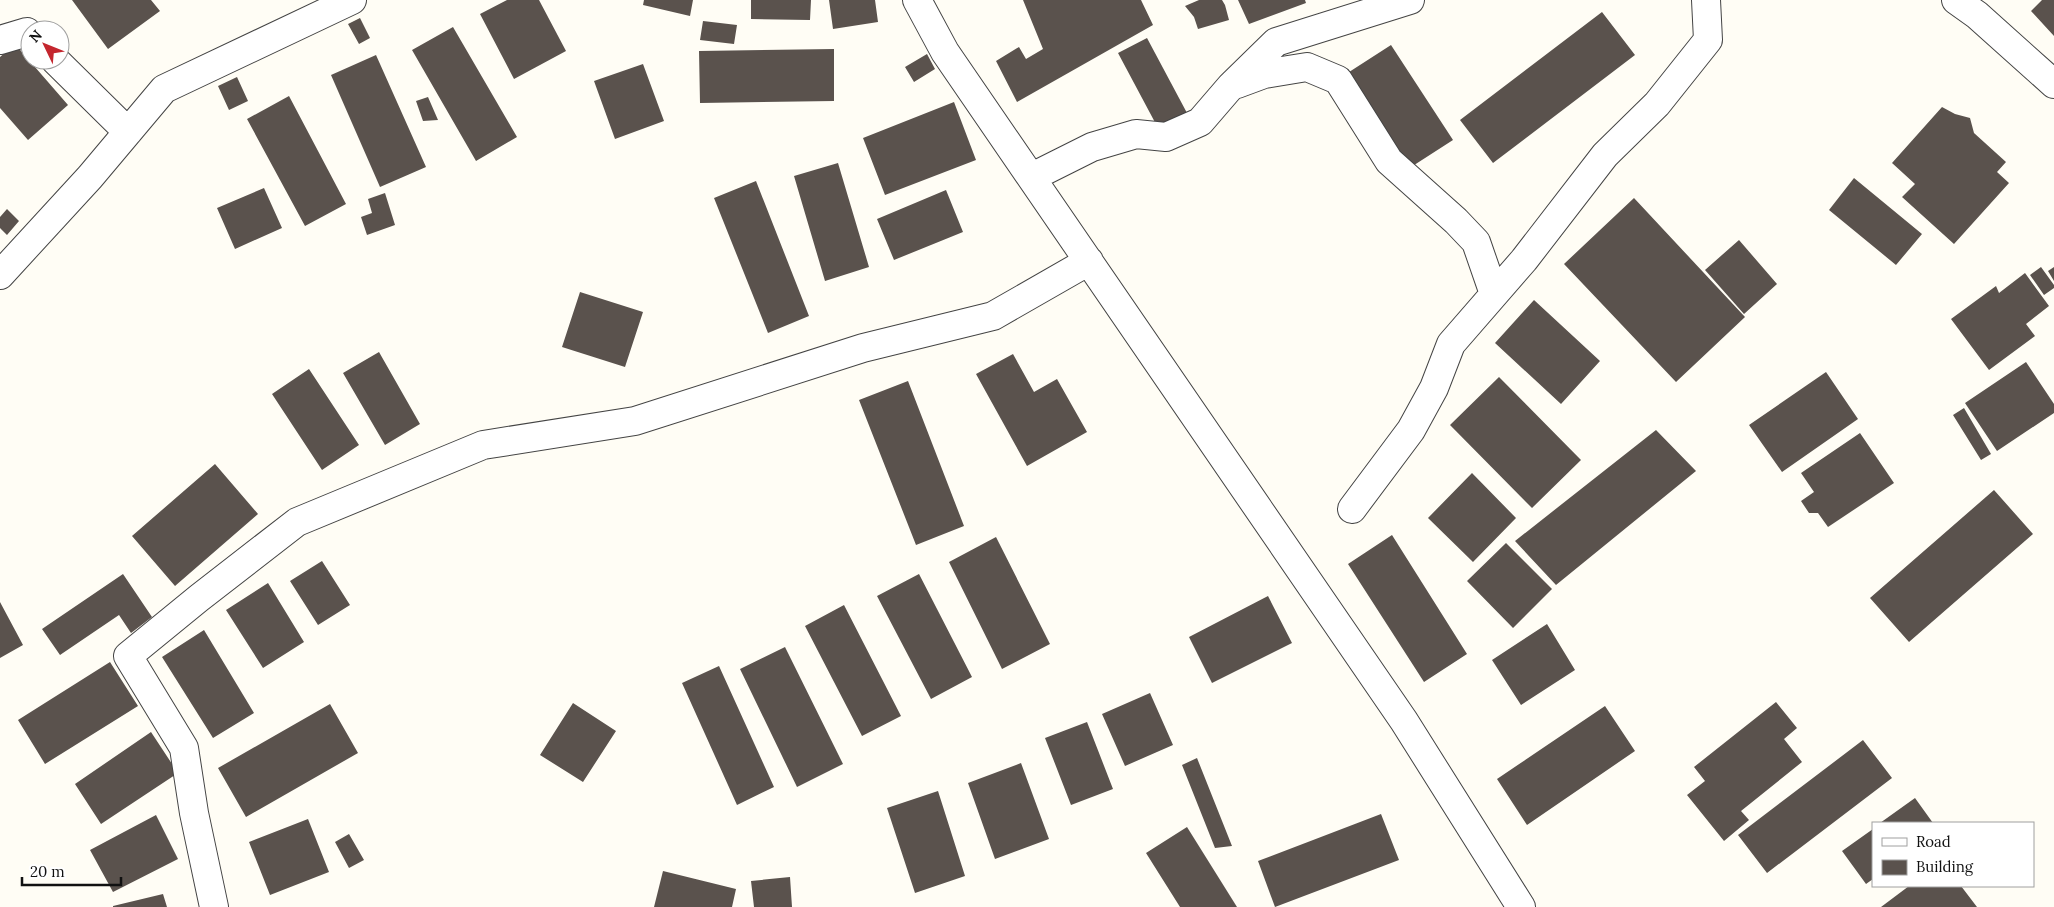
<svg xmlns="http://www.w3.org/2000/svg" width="2054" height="907" viewBox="0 0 2054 907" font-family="Lora,serif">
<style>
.building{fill:#5a524d}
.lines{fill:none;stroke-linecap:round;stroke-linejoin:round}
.minor-casing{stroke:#444;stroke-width:30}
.minor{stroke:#fff;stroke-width:28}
</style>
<rect width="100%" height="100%" fill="#fffdf5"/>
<!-- building -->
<path class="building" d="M72,0H151L160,11L108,49Z
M507,0H539L566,51L514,79L480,14Z
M644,0H693L690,16L643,5Z
M751,0H811L810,20L751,19Z
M829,0H875L878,22L833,29Z
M1023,0H1141L1153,25L1017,102L996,61L1019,47L1026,59L1043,49Z
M1199,0H1222L1225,5L1229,20L1198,29L1194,17L1185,6Z
M1238,0H1305L1306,3L1249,24Z
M2042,0H2054V36L2031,11Z
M1602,12L1635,55L1493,163L1460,120Z
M360,18L370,38L359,44L348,24Z
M703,21L737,25L734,44L700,40Z
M453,27L517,137L476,161L412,50Z
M1147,38L1187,113L1158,128L1118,53Z
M15,44L68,105L28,140L0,108V57Z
M1391,45L1453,140L1408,169L1346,74Z
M834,49V101L700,103L699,51Z
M927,54L935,69L914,82L905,67Z
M376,55L426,167L380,187L331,75Z
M643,64L664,121L615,139L594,81Z
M237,77L248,101L229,110L218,86Z
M289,96L346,204L305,226L247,119Z
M428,97L438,120L423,121L416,101Z
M954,102L976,160L885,195L863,138Z
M1942,107L1955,114L1970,118L1974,133L2006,162L1997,172L2009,183L1954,244L1902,197L1915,184L1892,163Z
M838,163L869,267L825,281L794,176Z
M1854,178L1922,234L1896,265L1829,210Z
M756,181L809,316L768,333L714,198Z
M264,188L282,228L235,249L217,208Z
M946,190L963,232L894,260L877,219Z
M385,193L395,225L367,235L361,217L372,213L368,199Z
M1634,198L1745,317L1676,382L1564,264Z
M7,209L19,221L7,235L0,228V217Z
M1739,240L1777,284L1744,314L1705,270Z
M2041,267L2054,285V288L2044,295L2030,275Z
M2054,267V281L2048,271Z
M2025,273L2049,306L2026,324L2035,336L1989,370L1951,319L1996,286L1999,293Z
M580,292L643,312L625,367L562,347Z
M1534,300L1600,361L1561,404L1495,343Z
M379,352L420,424L385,445L343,373Z
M1013,354L1034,392L1057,379L1087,432L1027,466L976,374Z
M2026,362L2054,404V413L1997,451L1965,403Z
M309,369L359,445L322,470L272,394Z
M1826,372L1858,419L1782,472L1749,425Z
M1499,377L1581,460L1532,508L1450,425Z
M908,381L964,526L916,545L859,400Z
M1964,408L1991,454L1981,460L1953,415Z
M1656,430L1696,471L1556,585L1515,541Z
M1860,433L1894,483L1828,527L1818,513H1809L1801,501L1814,492L1801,473Z
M215,464L258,514L175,586L132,536Z
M1472,473L1516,518L1473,562L1428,518Z
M1994,490L2033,534L1909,642L1870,598Z
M1392,535L1467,654L1424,682L1348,564Z
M996,537L1050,644L1002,669L949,562Z
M1506,543L1552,589L1513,628L1467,581Z
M322,561L350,605L318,625L290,581Z
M123,574L152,617L131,633L119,615L60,655L42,629Z
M919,574L972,677L931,699L877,596Z
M268,583L304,642L263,668L226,610Z
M1268,596L1292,643L1212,683L1189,637Z
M0,602L23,645L0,658Z
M844,605L901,716L862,736L805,626Z
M1547,624L1575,670L1521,705L1492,660Z
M204,630L254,713L213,738L162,657Z
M785,647L843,764L797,787L740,669Z
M110,662L138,706L45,764L18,720Z
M719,666L774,787L737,805L682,683Z
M1150,693L1173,745L1125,766L1102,714Z
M1776,702L1797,728L1784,739L1802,762L1741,811L1749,820L1724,841L1687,795L1705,781L1694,767Z
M573,703L616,731L583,782L540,755Z
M330,704L358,753L246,817L218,768Z
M1605,706L1635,751L1527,825L1497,779Z
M1087,722L1113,789L1071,805L1045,738Z
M151,732L178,773L101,824L75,784Z
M1863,740L1892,778L1767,873L1738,835Z
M1197,758L1232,846L1215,848L1182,765Z
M1021,763L1049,839L995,859L968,783Z
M938,791L965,876L915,893L887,808Z
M1915,798L1933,823H1880Z
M1381,814L1399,860L1275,907L1258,861Z
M156,815L178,859L113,892L90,850Z
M308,819L329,872L270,895L249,842Z
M1187,827L1237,907H1180L1146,853Z
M1873,829V879L1866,884L1842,851Z
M349,834L364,860L349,868L335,842Z
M663,871L736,889L732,907H654Z
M790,877L792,907H754L751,881Z
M1909,886H1961L1977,907H1881Z
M163,894L167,907H113V906Z"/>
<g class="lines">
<defs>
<path id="minor" d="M917,0L945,52L1404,721L1521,907
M1956,0L1977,15L2054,84
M0,40L27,32L30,35
M55,60L128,132
M1237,84L1264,74L1307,67L1338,80L1389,161L1456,221L1476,242L1494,294
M1032,177L1092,147L1136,134L1166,137L1200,122L1231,86L1276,42L1410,0
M0,275L90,177L164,89L352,0
M1352,509L1411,430L1434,388L1451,344L1524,260L1605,155L1657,104L1708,40L1706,0
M214,907L194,813L184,748L128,656L199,598L297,522L483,445L635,421L863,348L993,316L1089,261"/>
</defs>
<!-- minor casing -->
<use href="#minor" class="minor-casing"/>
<!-- minor -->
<use href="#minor" class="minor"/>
</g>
<!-- legend -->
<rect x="1872" y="822" width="162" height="65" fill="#ffffff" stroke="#a0a0a0"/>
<rect x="1882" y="838" width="25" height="8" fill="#ffffff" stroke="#a0a0a0"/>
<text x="1916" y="847" font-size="15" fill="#111111">Road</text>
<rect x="1882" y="860" width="25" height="15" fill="#5a524d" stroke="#a0a0a0"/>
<text x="1916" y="872" font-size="15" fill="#111111">Building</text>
<!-- north arrow -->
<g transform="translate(45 45) rotate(313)"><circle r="24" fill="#ffffff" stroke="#a0a0a0"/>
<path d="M0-4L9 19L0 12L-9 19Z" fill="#c4262e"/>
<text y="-8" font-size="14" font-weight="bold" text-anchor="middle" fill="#111111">N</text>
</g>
<!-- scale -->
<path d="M22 877v8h99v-8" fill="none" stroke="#111111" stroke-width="2.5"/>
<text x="30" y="877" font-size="15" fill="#111111" stroke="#ffffff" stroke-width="4" paint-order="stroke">20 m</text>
</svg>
